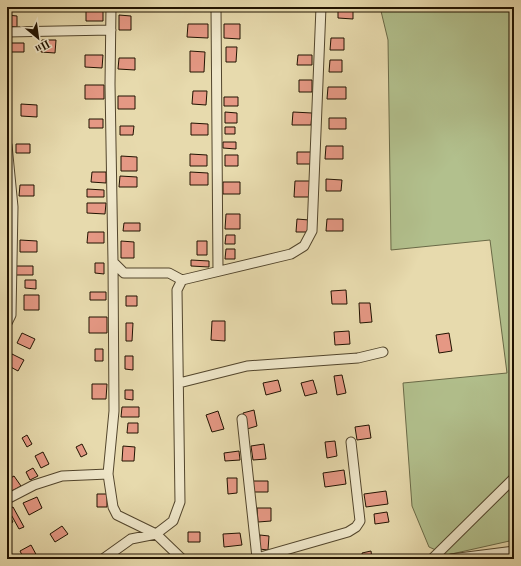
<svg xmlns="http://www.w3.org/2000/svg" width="521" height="566" viewBox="0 0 521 566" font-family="'Old Standard TT',serif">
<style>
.green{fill:#b2c08d;stroke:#6a6a47}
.building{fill:#e59884;stroke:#211301}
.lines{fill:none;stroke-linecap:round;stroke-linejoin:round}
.minor-casing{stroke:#52452c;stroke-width:11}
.minor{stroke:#efe7ca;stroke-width:9}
</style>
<rect width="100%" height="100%" fill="#e7daad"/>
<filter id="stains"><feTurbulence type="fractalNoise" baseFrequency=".005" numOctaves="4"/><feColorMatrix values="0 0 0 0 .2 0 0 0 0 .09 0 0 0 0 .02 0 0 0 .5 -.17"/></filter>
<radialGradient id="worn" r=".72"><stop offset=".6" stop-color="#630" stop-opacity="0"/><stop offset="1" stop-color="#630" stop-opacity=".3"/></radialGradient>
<!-- green -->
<path class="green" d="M380,7H514V540L447,555L429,547L412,506L403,383L507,373L490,240L391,250L388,40Z"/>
<!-- building -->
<path class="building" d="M338,7H353V19L338,18Z
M86,10L103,11V21H86Z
M7,15L17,16V27L7,26Z
M119,15L131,16V30H119Z
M188,24H208V38L187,37Z
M224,24H240V39L224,38Z
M331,38H344V50H330Z
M42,40H56L55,53L41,52Z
M10,43H24V52H9Z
M226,47H237L236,62H226Z
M190,51L205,52L204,72H190Z
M85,55H103L102,68L85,67Z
M298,55H312V65H297Z
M119,58H135V70L118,69Z
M330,60H342V72H329Z
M299,80H312V92H299Z
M85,85H104V99H85Z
M328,87H346V99H327Z
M193,91H207L206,105L192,104Z
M118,96H135V109H118Z
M224,97H238V106H224Z
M21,104L37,105V117L21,116Z
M225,112L237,113V123H225Z
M293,112L312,113L311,125H292Z
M329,118H346V129H329Z
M89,119H103V128H89Z
M191,123L208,124V135H191Z
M120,126H134L133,135H120Z
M225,127H235V134H225Z
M223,142H236V149L223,148Z
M16,144H30V153H16Z
M326,146H343V159H325Z
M297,152H311V164H297Z
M190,154L207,155V166H190Z
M225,155H238V166H225Z
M121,156L137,157V171H121Z
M92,172H106V183L91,182Z
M190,172L208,173V185H190Z
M120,176L137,177V187H119Z
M326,179L342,180L341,191H326Z
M295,181H310L309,197H294Z
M223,182H240V194H223Z
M20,185H34V196H19Z
M87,189L104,190V197H87Z
M87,203H106L105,214L87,213Z
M226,214H240V229H225Z
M297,219L309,220V232H296Z
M327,219H343V231H326Z
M124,223H140V231H123Z
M88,232H104V243H87Z
M226,235H235V244H225Z
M20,240L37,241V252H20Z
M121,241L134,242V258H121Z
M197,241H207V255H197Z
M226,249H235V259H225Z
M191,260L209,261V267L191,266Z
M95,263H104V274L95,273Z
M16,266H33V275H16Z
M25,280H36V289L25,288Z
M346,290L347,304H332L331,291Z
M90,292H106V300H90Z
M24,295H39V310H24Z
M126,296H137V306H126Z
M359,303H370L372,322L360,323Z
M89,317H107V333H89Z
M212,321H225V341L211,340Z
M126,323H133L132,341H126Z
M349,331L350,344L335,345L334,332Z
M22,333L35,339L30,349L17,343Z
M449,333L452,351L439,353L436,335Z
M95,349H103V361H95Z
M12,354L24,360L18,371L7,365Z
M125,356H133V370L125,369Z
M342,375L346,393L337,395L334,376Z
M278,380L281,391L266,395L263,383Z
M313,380L317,393L305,396L301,383Z
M92,384H107L106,399H92Z
M125,390H133V400L125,399Z
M122,407H139V417H121Z
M254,410L257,426L247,429L243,413Z
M218,411L224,429L212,432L206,415Z
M128,423H138V433H127Z
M369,425L371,438L357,440L355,427Z
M27,435L32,444L27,447L22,438Z
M335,441L337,456L327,458L325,442Z
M82,444L87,454L81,457L76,447Z
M264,444L266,459L253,460L251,446Z
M123,446L135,447L134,461H122Z
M239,451L240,460L225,461L224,453Z
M43,452L49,464L41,468L35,456Z
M33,468L38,476L30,480L26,472Z
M344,470L346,484L325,487L323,473Z
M14,476L21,486L12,491L7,480Z
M227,478H237V493L228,494Z
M253,481H268V492H253Z
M386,491L388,504L366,507L364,494Z
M97,494H107V507H97Z
M37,497L42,508L29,515L23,503Z
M13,507L24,527L19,529L8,509Z
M257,508H271V521L258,522Z
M7,511L13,522L7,525Z
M387,512L389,522L375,524L374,514Z
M62,526L68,534L55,542L50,534Z
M188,532H200V542H188Z
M240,533L242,545L224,547L223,534Z
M260,535L269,536L268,550L259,549Z
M31,545L38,558L24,559L20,551Z
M371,551L372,559H363L362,553Z
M352,557V559H342V558Z"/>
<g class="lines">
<defs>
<path id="minor" d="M111,7L110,84L113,262L124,273H169L182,280
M216,7L218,271
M7,32L111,30
M7,145L13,207L11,315L7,323
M179,383L247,366L358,358L383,352
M242,419L257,558
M108,474L114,411L113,262
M7,499L34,485L62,476L108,474L113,507L117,515L156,534L182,559
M103,559L131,539L156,534L173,521L180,502L177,290L182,280L291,254L304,246L312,231L321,7
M254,559L348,532L356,527L360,521L351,442
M432,559L514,478
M451,559L514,551"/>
</defs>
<!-- minor casing -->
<use href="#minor" class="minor-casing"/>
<!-- minor -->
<use href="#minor" class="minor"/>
</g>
<!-- margin -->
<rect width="521" height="566" fill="none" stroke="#e7daad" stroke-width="24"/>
<rect x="8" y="8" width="505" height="550" fill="none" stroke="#211301" stroke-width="2"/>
<rect x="12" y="12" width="497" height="542" fill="none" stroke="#211301"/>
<!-- north arrow -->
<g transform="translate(38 38) rotate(151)" stroke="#efe7ca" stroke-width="3" paint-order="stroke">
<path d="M0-3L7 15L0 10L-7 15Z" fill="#211301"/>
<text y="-6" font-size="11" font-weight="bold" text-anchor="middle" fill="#211301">Пн</text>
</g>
<rect width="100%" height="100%" filter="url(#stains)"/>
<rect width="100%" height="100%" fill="url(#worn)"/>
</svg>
